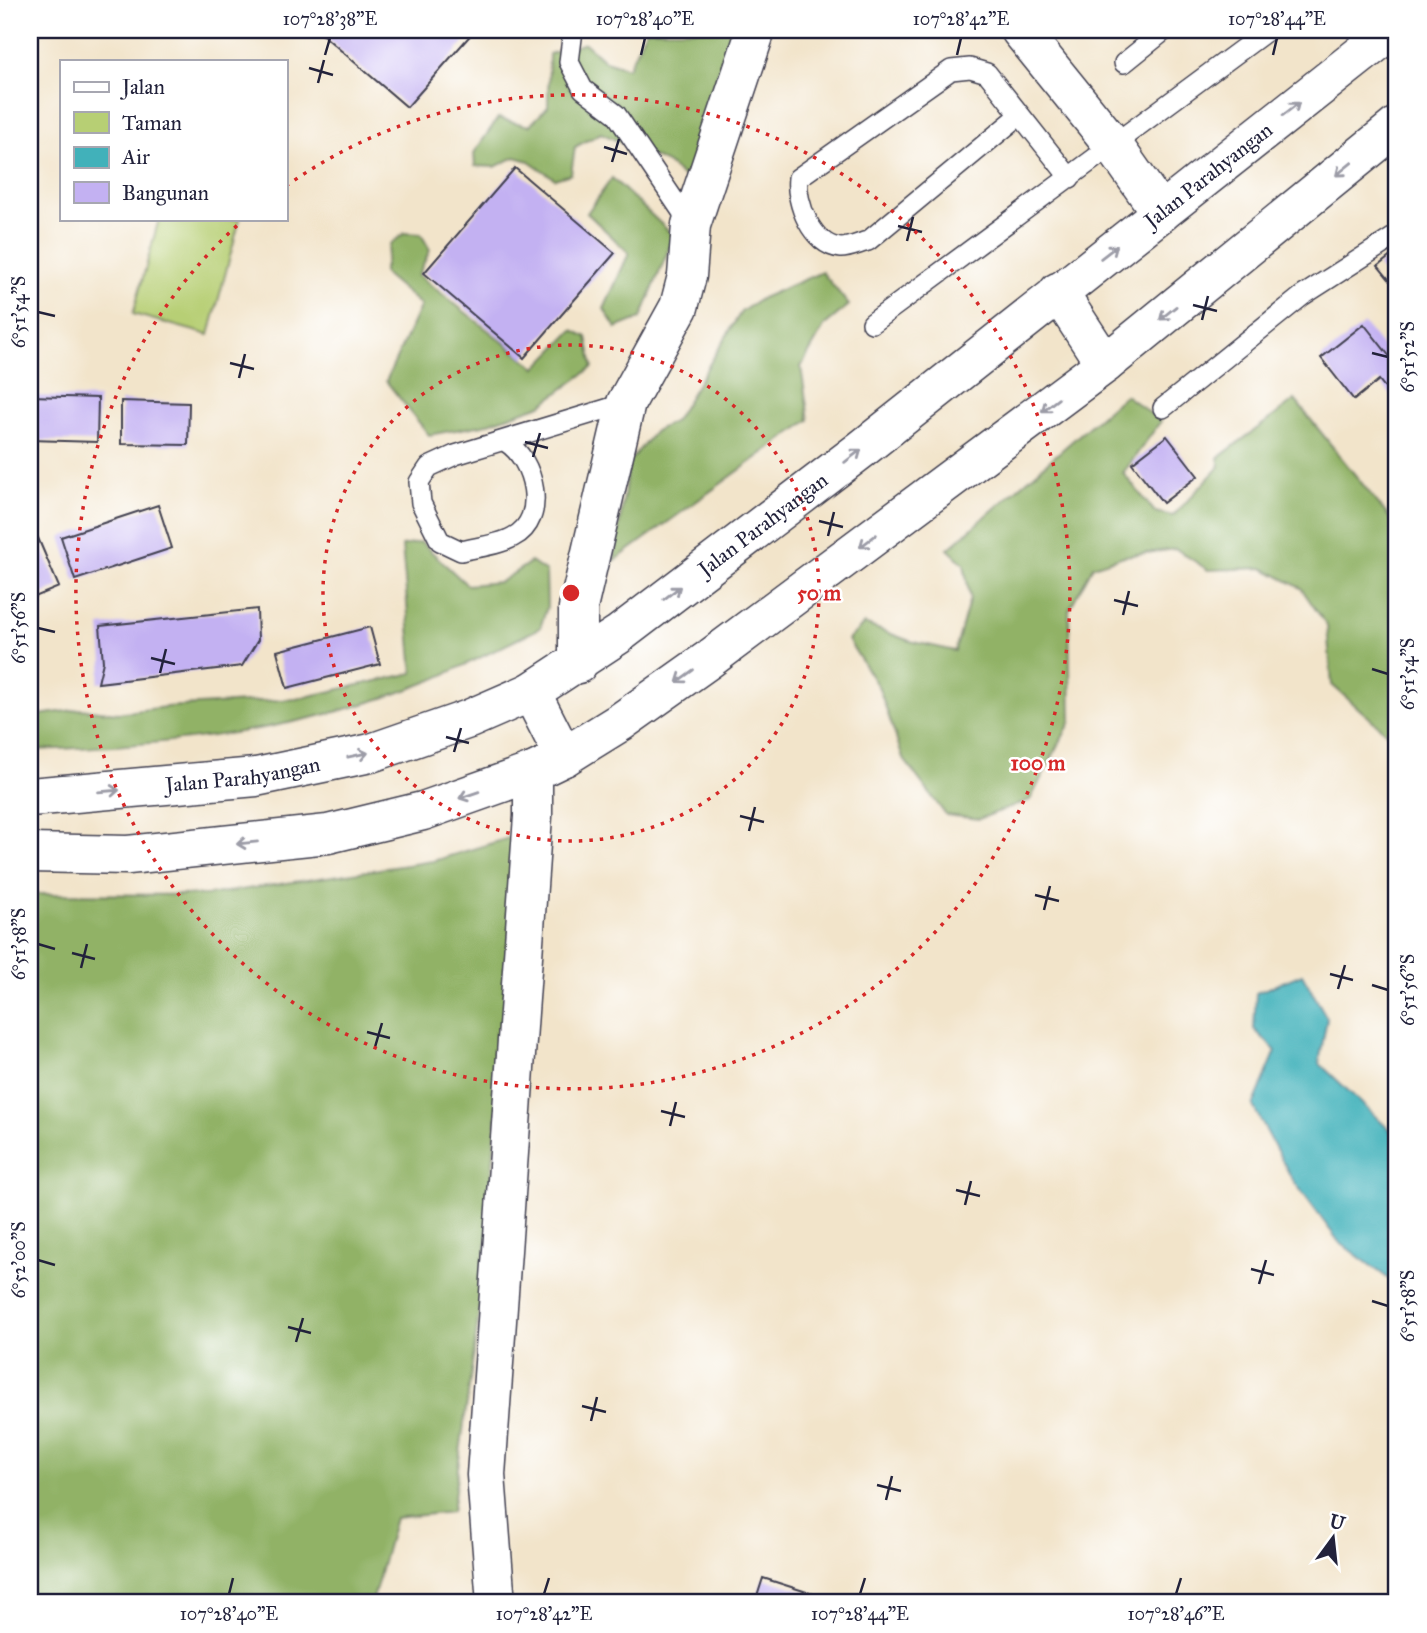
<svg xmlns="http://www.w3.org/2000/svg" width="1427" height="1633" font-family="'IM FELL Great Primer',serif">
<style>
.green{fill:#b7cf74;stroke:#6c7858;stroke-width:2}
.forest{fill:#91b266;stroke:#5a6a50;stroke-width:2}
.water{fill:#41b1ba;stroke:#326a7a;stroke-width:2}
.building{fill:#c3b1f2}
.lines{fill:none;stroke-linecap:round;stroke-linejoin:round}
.lane-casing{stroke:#413f50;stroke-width:22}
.street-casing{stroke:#413f50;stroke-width:41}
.secondary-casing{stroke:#413f50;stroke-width:41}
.lane{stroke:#fff;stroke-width:19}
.street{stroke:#fff;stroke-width:38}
.secondary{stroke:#fff;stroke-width:38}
.oneway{stroke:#9c9ca7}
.ticks{fill:none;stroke:#22223b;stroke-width:2.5}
.ring{fill:none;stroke:#d62828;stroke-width:3.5;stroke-dasharray:3.5 7}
.labels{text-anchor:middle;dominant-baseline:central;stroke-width:5;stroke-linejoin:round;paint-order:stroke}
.street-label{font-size:21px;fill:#22223b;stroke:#fff}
.centre{fill:#d62828;stroke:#fff;stroke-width:3.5}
.ring-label{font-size:21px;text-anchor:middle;font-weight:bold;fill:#d62828;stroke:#fff;stroke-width:5;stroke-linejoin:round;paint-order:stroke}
.neatline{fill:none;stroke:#22223b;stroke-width:2.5}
.ticks-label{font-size:18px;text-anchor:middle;fill:#22223b}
</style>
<rect width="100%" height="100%" fill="#fff"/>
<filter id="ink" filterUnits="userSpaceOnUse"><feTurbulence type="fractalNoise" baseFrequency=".0143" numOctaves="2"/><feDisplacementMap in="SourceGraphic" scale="14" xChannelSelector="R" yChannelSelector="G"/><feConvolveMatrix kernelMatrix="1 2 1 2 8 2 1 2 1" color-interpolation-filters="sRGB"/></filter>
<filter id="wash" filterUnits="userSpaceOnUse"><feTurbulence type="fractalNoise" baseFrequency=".00686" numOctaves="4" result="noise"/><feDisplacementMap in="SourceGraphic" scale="28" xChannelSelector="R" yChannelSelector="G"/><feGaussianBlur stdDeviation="1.57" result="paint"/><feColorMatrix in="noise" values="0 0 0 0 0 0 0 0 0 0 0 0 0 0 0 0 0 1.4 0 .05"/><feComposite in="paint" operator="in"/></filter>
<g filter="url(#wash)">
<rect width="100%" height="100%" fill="#f2e4ca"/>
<path class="green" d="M159,219H240L209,335L133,314Z"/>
<path class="forest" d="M646,30H735C709,80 709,131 689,182L667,163L601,133L575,147L571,174L555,179L529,161L515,157L495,167L475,166L474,153L498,118L529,126L548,107L549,54L585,43L605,61L628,68Z
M612,178L674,236L641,318L616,328L604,309L629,253L587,213Z
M405,233L421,234L430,250L418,275L536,368L573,330L587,337L593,367L541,405L483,425L429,435L386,381L421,305L383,273L390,244Z
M822,272L849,305L825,325L801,367L809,420L614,561L629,462L655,431L675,421L741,312L762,298Z
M1125,395L1161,421L1123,473L1155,512L1173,516L1220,466L1218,458L1295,400L1397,527V742L1332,685L1327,626L1301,588L1263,568L1208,570L1176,549L1124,556L1093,566L1069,610L1071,721L1030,800L979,819L946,815L903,758L879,688L848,640L864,624L910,641L955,651L970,598L964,564L948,549Z
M421,542L467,585L500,582L531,562L546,572L547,607L540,628C503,646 467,665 430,681C302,732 166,746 30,750V696L39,715L80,709L118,713L166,707L296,699L413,673L402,546Z
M519,835L484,1277L452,1512L395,1518L372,1603H30V894L207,895L433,861Z"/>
<path class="water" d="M1302,974L1327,1018L1319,1063L1397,1137V1285L1339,1242L1291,1177L1253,1106L1276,1051L1254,1029L1256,993Z"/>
<g id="blocks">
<path class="building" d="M317,30H475L407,107Z
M515,168L615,253L524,358L424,273Z
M1397,251V289L1378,266Z
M1364,324L1391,358L1397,353V403L1379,380L1354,400L1321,358Z
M30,396L98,398L97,442L30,440Z
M121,401L189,403L188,445L121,444Z
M1167,436L1198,476L1163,503L1132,463Z
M158,505L172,548L75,580L61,537Z
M38,538L59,587L30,599V541Z
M257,609L258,640L242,666L98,683L103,662L100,626Z
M370,627L380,664L287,688L277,651Z
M763,1578L813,1594L810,1603H755Z"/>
</g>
</g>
<g filter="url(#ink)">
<use href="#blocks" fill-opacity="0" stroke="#413f50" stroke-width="2"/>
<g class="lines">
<defs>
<path id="lane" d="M573,30L569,62L583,89L616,114L691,225
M1124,63L1165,30
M1020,115L868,241C860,243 849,248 841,248C812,246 795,202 798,178L951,70L970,68L987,73L1070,178
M872,323L1268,30
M1163,408L1302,296L1397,235
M506,442C534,459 549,519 513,537C499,545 477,547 461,551L440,541L421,503L419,482L429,467L455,455L626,403"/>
<path id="street" d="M1020,30L1114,146L1161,213
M578,664V608L626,403L679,307L687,276L691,225L756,30
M496,1603L486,1475L533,816V772"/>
<g id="secondary">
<path d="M1058,292L1105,364"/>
<path d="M531,692L564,757"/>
<path id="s1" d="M30,797L256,777L371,753L469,719L531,692L618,635L862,449L1392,30"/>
<path d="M30,853L128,855L328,834L423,811L533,772L564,757L622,721L708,660L1105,364L1397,126"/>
</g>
</defs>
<use href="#lane" class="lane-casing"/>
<use href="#street" class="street-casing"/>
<use href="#secondary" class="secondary-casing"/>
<use href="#lane" class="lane"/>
<use href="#street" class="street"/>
<use href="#secondary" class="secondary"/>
</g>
<defs><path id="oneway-shaft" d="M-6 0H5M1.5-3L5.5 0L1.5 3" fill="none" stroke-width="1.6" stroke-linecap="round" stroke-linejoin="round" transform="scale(1.75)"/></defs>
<g class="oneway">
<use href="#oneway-shaft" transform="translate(1291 109) rotate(-38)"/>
<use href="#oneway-shaft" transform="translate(1344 169) rotate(141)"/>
<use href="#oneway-shaft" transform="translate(1109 252) rotate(-38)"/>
<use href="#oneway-shaft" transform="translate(1168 313) rotate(141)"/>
<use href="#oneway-shaft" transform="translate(1050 405) rotate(143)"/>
<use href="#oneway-shaft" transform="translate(853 456) rotate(-37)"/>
<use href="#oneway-shaft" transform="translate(868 541) rotate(143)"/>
<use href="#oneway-shaft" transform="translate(672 593) rotate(-38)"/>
<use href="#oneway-shaft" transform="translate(685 676) rotate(144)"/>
<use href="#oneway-shaft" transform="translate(358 755) rotate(-12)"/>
<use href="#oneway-shaft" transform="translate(109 791) rotate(-5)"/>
<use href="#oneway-shaft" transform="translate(469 795) rotate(161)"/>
<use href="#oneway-shaft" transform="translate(247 843) rotate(174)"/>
</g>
</g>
<path class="ticks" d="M325,55L330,38M641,55L645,38M957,55L961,38M1273,55L1277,38M309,68L333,75M318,83L324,60M604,147L627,154M612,162L619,139M898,226L922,232M907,241L913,217M1193,305L1217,311M38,312L55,316M1202,320L1208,296M1372,353L1388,357M230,363L254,369M239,378L245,354M525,442L548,448M533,457L540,433M819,521L843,527M828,536L834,512M1114,600L1138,606M1123,615L1129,591M38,628L55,632M151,658L175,664M1372,669L1388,674M160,673L166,649M446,737L469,743M454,752L461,728M740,816L764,822M749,831L755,807M1035,895L1059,901M1044,910L1050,886M38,944L55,949M72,953L95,959M81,968L87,944M1330,974L1353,980M1372,985L1388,990M1338,989L1345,965M367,1032L390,1038M375,1047L382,1023M661,1111L685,1117M670,1126L676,1102M956,1190L980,1196M965,1205L971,1181M38,1260L55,1265M1251,1269L1274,1275M1259,1284L1266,1260M1372,1301L1388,1306M288,1327L311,1333M296,1342L303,1318M582,1406L606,1412M591,1421L597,1397M877,1485L901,1491M886,1500L892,1476M229,1594L233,1578M544,1594L549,1578M860,1594L865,1578M1176,1594L1181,1578"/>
<g class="ring">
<circle cx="571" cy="593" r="248"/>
<path d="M286 186A497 497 0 1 1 242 221"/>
</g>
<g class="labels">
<g class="street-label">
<text stroke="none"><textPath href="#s1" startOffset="1368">Jalan Parahyangan</textPath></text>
<text stroke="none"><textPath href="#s1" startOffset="802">Jalan Parahyangan</textPath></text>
<text stroke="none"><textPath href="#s1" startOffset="214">Jalan Parahyangan</textPath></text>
</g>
</g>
<circle cx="571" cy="593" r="10" class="centre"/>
<g class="ring-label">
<text x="819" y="600">50 m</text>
<text x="1038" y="770">100 m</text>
</g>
<rect width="1427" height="1633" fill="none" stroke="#fff" stroke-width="77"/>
<rect x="60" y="60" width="228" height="161" fill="#ffffff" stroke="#a7a7b1" stroke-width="2"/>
<rect x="74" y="82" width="35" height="10" fill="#ffffff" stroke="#a7a7b1" stroke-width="2"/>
<text x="122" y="94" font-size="21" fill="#22223b">Jalan</text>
<rect x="74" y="112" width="35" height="21" fill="#b7cf74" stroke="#a7a7b1" stroke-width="2"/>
<text x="122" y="130" font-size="21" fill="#22223b">Taman</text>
<rect x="74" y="147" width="35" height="21" fill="#41b1ba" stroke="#a7a7b1" stroke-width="2"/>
<text x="122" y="164" font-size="21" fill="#22223b">Air</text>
<rect x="74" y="182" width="35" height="21" fill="#c3b1f2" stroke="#a7a7b1" stroke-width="2"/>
<text x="122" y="200" font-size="21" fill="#22223b">Bangunan</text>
<g transform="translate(1333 1538) rotate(15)" stroke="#ffffff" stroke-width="5" paint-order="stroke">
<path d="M0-5L12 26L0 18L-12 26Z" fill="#22223b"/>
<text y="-10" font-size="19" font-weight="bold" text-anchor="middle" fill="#22223b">U</text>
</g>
<rect x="38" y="38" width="1350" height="1556" class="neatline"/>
<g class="ticks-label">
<text x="330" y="25">107°28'38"E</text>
<text x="645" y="25">107°28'40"E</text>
<text x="961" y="25">107°28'42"E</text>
<text x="1277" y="25">107°28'44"E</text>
<text transform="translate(19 312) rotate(-90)" y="6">6°51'54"S</text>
<text transform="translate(1408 357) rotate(-90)" y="6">6°51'52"S</text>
<text transform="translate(19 628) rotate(-90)" y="6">6°51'56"S</text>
<text transform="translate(1408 674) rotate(-90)" y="6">6°51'54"S</text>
<text transform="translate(19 944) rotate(-90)" y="6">6°51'58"S</text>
<text transform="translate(1408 990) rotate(-90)" y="6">6°51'56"S</text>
<text transform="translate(19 1260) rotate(-90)" y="6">6°52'00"S</text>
<text transform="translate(1408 1306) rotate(-90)" y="6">6°51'58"S</text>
<text x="229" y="1620">107°28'40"E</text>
<text x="544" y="1620">107°28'42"E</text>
<text x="860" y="1620">107°28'44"E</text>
<text x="1176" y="1620">107°28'46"E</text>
</g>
</svg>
